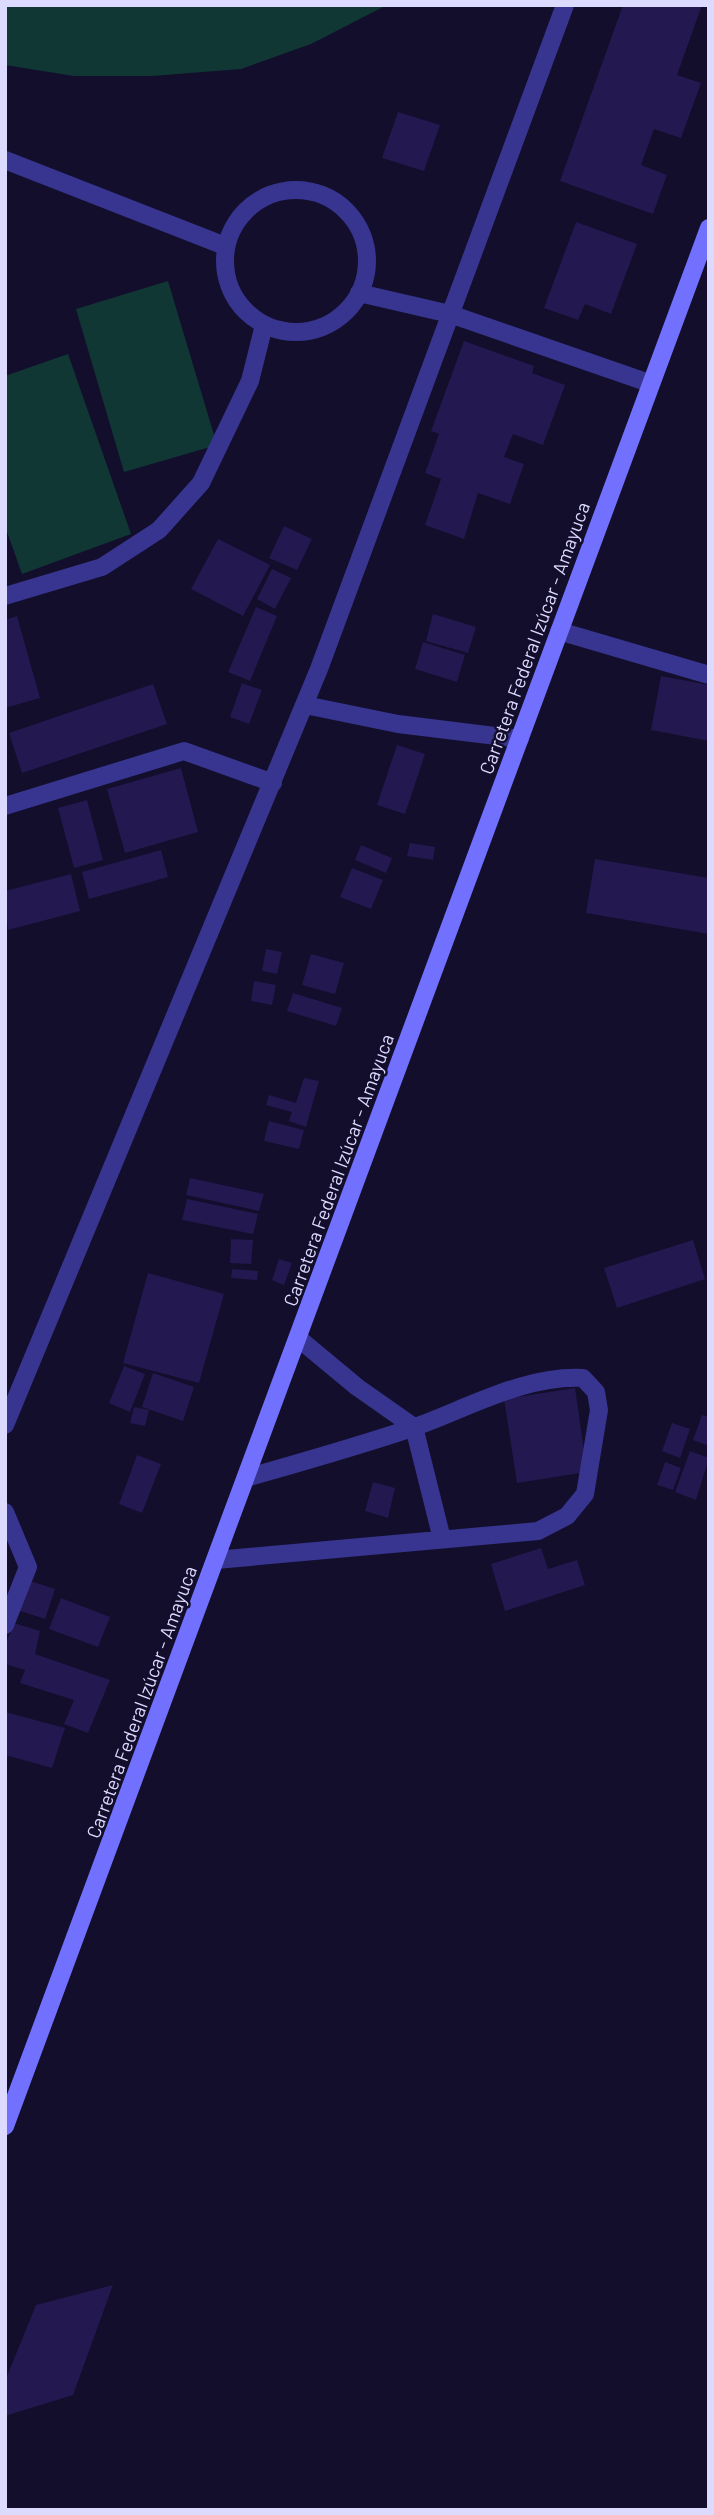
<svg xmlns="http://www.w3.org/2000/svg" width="714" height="2515" font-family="Barlow,sans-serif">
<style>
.grass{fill:#113735}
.building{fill:#23184f}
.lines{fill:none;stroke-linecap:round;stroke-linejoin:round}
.service{stroke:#373590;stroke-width:18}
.minor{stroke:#373590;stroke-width:18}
.secondary{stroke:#7271ff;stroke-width:18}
.labels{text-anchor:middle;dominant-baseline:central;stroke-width:5;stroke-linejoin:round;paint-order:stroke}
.street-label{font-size:19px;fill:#dddaff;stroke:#130e2c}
</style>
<rect width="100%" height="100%" fill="#130e2c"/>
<path class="grass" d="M5,5H387L311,44L241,69L152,76H74L5,65Z
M168,281L217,445L124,472L76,309Z
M68,354L131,534L22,574L5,526V376Z"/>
<path class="building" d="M623,5H702L677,75L701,83L681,138L654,129L641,165L667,175L653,214L560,181Z
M398,112L440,125L424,171L382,158Z
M576,222L637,244L611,314L585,304L578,320L544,308Z
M464,341L534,366L532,373L565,385L543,445L513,434L504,457L524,464L510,504L478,493L464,539L425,525L441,479L425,473L439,434L431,431Z
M284,526L312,539L297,570L269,558Z
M218,539L270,565L243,616L191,589Z
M272,569L291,578L275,609L257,599Z
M256,607L277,616L250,681L228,672Z
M433,614L476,627L468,653L426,641Z
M17,616L40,698L5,708V620Z
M423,642L465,655L457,682L415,669Z
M661,676L709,685V741L651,730Z
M242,683L262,690L249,724L230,717Z
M153,684L167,724L22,773L9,733Z
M397,745L425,754L405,814L377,805Z
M181,768L198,832L125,853L107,789Z
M87,800L103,860L74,868L58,808Z
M410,843L435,847L433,860L407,856Z
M361,845L392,858L386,873L355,860Z
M161,850L168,877L89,899L82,872Z
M595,859L709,878V934L586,913Z
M352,868L383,880L371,909L340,897Z
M71,874L80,911L8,930L5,891Z
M266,949L282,952L277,974L262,971Z
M311,954L344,963L335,994L302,985Z
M254,981L276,985L272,1005L251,1001Z
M293,993L342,1008L336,1026L287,1011Z
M304,1078L319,1081L306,1127L289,1121L292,1112L266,1105L269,1095L296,1103Z
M269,1121L304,1130L299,1149L264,1141Z
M190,1178L264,1194L259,1211L186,1195Z
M187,1199L258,1214L253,1234L182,1220Z
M231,1239L253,1240L251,1264L230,1263Z
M693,1240L705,1279L617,1308L604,1268Z
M279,1259L292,1263L284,1285L272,1280Z
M232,1269L258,1271L257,1280L231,1278Z
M148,1273L224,1294L199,1383L123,1363Z
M124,1366L145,1374L130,1412L109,1403Z
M153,1373L194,1387L183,1421L142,1407Z
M575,1388L587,1472L517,1483L504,1399Z
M134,1407L149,1410L145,1426L130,1423Z
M702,1415L709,1417V1446L693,1440Z
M672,1423L690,1429L680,1458L662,1451Z
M690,1451L709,1458L696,1500L675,1492Z
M137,1455L161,1464L142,1513L119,1504Z
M665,1462L681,1468L673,1490L657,1485Z
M373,1482L395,1488L388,1518L365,1511Z
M541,1548L548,1569L577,1560L585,1585L505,1611L491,1564Z
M24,1579L55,1589L45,1619L14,1609Z
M61,1598L110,1617L98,1647L49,1629Z
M14,1623L40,1631L35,1654L110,1680L88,1733L64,1724L74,1700L20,1683L25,1670L5,1664V1646Z
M5,1712L65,1728L52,1768L5,1755Z
M113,2285L73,2395L5,2416V2381L36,2305Z"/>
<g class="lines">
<path class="service" d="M5,160L225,246
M225 261a71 71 0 1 1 142 0a71 71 0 1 1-142 0Z
M5,596L102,567L159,530L201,483L250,381L264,325
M559,631L709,675
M298,1338L357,1387L414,1427L442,1539
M216,1560L538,1531L567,1516L585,1494L599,1410L596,1392L583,1378C525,1375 468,1408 415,1427C359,1446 302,1462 246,1478"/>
<path class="minor" d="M359,293L450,314L649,383
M305,705L398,724L520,739
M5,806L184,751L273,783
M5,1425L319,669L565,5
M5,1512L28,1567L5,1625"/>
<path class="secondary" d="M5,2126L709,228"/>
</g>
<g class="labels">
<g class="street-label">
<text transform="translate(534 638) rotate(-70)">Carretera Federal Izúcar - Amayuca</text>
<text transform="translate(338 1170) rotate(-70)">Carretera Federal Izúcar - Amayuca</text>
<text transform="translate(141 1702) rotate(-70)">Carretera Federal Izúcar - Amayuca</text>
</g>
</g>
<rect width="714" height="2515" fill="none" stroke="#dddaff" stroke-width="14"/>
</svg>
